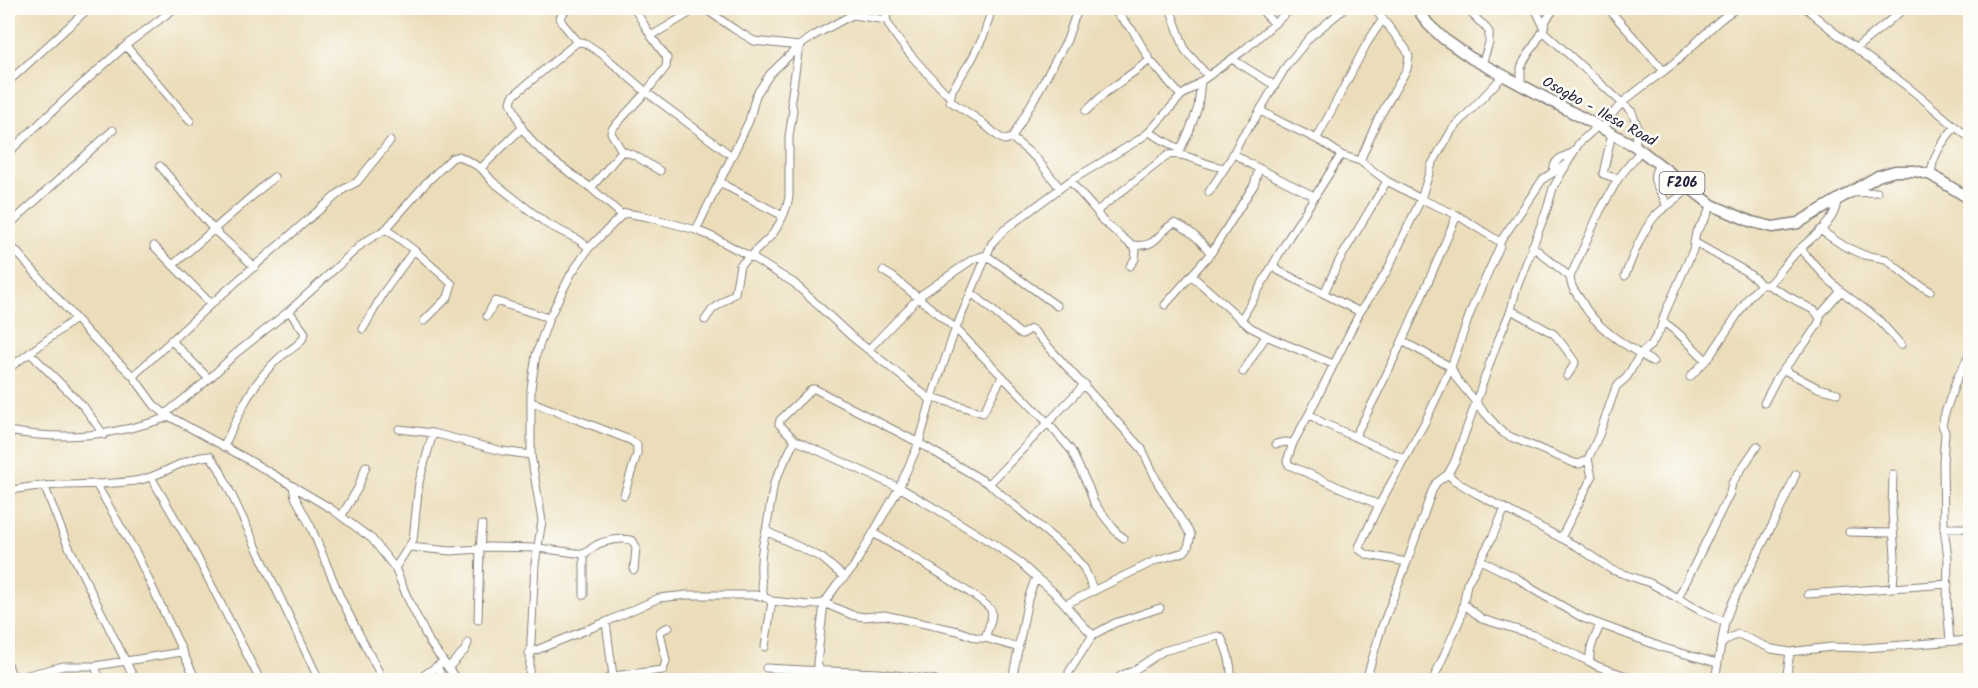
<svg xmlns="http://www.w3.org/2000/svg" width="1978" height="688" font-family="Kalam,sans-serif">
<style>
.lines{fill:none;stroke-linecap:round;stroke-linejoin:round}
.minor-casing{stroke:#86807a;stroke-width:9}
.primary-casing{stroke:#86807a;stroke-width:13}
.minor{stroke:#fff;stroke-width:7}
.primary{stroke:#fff;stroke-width:10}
.labels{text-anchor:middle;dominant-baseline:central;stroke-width:5;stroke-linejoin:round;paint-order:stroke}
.shield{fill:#fdfcf7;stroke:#646373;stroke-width:1.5}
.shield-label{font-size:14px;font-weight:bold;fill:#22223b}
.street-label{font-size:15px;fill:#22223b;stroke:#fdfcf7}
</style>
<rect width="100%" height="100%" fill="#fdfcf7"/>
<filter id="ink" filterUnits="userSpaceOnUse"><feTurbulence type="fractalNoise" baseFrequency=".0167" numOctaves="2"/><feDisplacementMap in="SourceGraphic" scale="12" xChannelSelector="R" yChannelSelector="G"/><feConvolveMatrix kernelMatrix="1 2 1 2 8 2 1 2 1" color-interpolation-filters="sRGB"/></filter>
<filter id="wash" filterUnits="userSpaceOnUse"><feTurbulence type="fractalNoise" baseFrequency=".008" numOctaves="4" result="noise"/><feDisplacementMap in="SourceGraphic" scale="24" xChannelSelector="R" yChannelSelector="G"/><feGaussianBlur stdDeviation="1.35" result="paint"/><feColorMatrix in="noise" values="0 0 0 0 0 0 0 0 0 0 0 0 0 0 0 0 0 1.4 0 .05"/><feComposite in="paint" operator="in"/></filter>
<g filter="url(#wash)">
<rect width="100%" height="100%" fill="#ebddb9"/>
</g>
<g filter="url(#ink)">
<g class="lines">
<defs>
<path id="minor" d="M567,8L560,18L563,24L578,42
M634,8L651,36L667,58L666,67L646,92L612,129L611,133L622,151L634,155L660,171
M704,8L734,29L754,41L799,46L791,100L793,110L789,137V197C787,209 781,222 774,232C767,242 757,247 751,257
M891,8L886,16C886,32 937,84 950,97
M992,8L984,35L972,59L952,90L950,101L979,120L999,137L1005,140L1012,138L1036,158L1060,188
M1112,8L1133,31L1150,60L1181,96
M1170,8L1185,50L1208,76
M1260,8L1274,24
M1466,8L1480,22L1484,25L1489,32V43L1482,64
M1535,8L1544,27
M1806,8C1837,37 1875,62 1909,88C1930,104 1949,123 1970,138
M1612,13L1664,71
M1543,31L1632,112L1638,128L1635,146
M651,36L698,8
M126,46L190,121
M1856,48L1905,8
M1232,59L1274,85
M8,82L89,8
M1521,86V68L1524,61L1543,31L1546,20L1555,8
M1260,110C1286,128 1317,135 1341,155
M1086,111L1105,93L1150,60
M1604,129C1614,101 1652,82 1674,63C1696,45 1713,22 1737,8
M1149,132L1179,149
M1612,133L1603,174L1618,179
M1012,138L1067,40L1074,19L1080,8
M1317,138L1367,43L1383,19
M1641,150L1618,179L1600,211L1570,277C1571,289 1576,292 1582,302C1596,329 1627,346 1653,362
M8,153L73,92L130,42L175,8
M1233,153L1250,164L1314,196
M1178,154L1189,132L1198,107L1201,81
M1360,161L1377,121L1407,69L1409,57L1406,49L1374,8
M1659,165C1647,183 1662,187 1666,205
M160,166L214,230L255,267
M481,168L522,128
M1553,173C1553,160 1561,157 1572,153
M1931,175C1932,156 1943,141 1955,127
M1070,181L1098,213
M591,188L622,151
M1209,192L1230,160L1242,136L1253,122L1287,65L1310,37L1345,8
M1853,193L1877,192
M622,215L591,188L551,159L534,144L522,128L511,102L513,96L576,43L581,42L585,43L602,54L646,92L732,156
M783,216L726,186L720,181L749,121L756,95L770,74L799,46L815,35L848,17L854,15L886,20
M8,226L113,130
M386,229L414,250L452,284L448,297L424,321
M696,230L720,181
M1820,230L1844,246L1864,255L1886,259L1913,281L1930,291
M8,242L89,334L133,376L154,405L165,414L247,459L330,508L372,539L395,568L408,599L430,643L457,680
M1694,242L1745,271L1756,279L1761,285
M1133,245C1158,248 1157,233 1174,223C1189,228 1200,241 1211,253
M154,246L211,304
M1532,246L1570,277
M1802,248L1804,253L1824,275L1841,291L1878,319L1901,345
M173,265L274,177
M1130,266L1135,259L1136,249L1102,220L1098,215V210L1168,155C1187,152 1205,166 1225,168
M1273,266L1279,271L1360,312
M883,271L893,277L956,329L1047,422L1071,450L1089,488L1094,503L1117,533L1124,538
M1192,276L1250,327L1271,338L1333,364
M1625,276C1632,258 1643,229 1656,215C1666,205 1682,198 1688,187
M1768,285C1777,276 1784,265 1793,256C1807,239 1835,226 1837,201
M972,293L1019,333L1022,334L1031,329L1034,331L1142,449L1159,485L1191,535L1188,547L1184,552L1157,560L1066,604
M1324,293L1339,261L1387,181
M1165,305L1211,253L1254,185L1259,168
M1511,310L1554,334L1563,345L1575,362L1574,365L1567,376
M1820,315L1841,291
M487,316L495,301L549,318
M705,320L712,310L735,293L740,265L749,257
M1241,320L1289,237L1341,155L1360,161L1387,181L1421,199L1457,215L1500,242
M1663,322C1680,332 1692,347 1706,360
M363,329L384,292L414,250
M171,340L209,379
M1402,341L1451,367L1456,378L1483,411L1503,433L1511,437L1574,463L1580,464L1588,459
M869,349L921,295L973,259L986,255L1057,306
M30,353L84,407L104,435
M8,369L75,319
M1784,370L1818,388L1837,393
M1243,372L1266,336
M133,376L211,304L311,217L344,189L357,182L390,141
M1690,377L1710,356L1749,297L1761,285H1768L1815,311L1820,318L1818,324L1806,342L1778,376L1764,403
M932,397L983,413L1002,377
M532,402L630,440L637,445V454L624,495
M165,414L209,379L235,354L289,311L363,243L386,229L427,182L452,158L459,156L481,168L492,181L547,224L579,240L589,248
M1309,414L1321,422L1405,459
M399,429L433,433L502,451L531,455
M8,431C65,441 113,436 169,417
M1355,436C1394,365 1425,289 1457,215
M795,440L774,483L766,531L822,558L844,577
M1293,443L1287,461L1289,465L1379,505L1359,547L1360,550L1368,555L1407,562
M1276,444L1285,442L1293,443L1309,414L1360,312L1387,271L1421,199L1432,164L1452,130L1503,76
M224,447C238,415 252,382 279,358C287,351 302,345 305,333L289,311
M210,456L219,468L319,680
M1448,474L1454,480L1477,494L1578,547L1612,570L1650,583L1703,612L1725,622
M151,477L194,551L260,680
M96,484L136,553L196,680
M989,484L1085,384
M44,485L66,541L135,680
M293,486L295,497L311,527L341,599L383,680
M8,491C51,481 96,488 140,480C164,475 185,457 210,456
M1379,505L1425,422L1451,367L1472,308L1500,246V242L1543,179L1565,165
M342,515L358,488L366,466
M1944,528H1970
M1849,532L1893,533
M873,533C888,542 988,601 991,610C994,617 987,631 985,638L1019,648
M1561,538L1592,477L1588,459L1599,435L1616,387L1627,377L1640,354L1651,345L1660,330L1665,313L1693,250L1696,232L1705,219L1712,205
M409,547L451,551L480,549L482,525
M584,554V595
M1480,560L1517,578L1534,590L1583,618L1664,648L1717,663
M395,568L413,540L419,482L433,433
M1039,580L1018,561L992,543L943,513L904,490L795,440L779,424L780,420L812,389H815L919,443L989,484L1070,552L1084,568L1094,591
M1893,588L1895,556L1892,512L1893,474
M1808,594L1948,584
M764,597C759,577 760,551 766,531
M1678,598L1730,493L1732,483L1757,446
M1464,604L1482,619L1534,635L1590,662
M478,620L480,549L487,547L538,548L584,554C588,552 591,548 595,546C604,540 625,537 633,541L636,547L634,570
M1600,625C1596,636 1588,649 1590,662L1597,666L1638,680
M1950,641L1947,604L1948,558L1944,528L1943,463L1945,432L1942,425L1945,413L1957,378L1970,354
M1721,645L1726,640L1738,634L1772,649L1790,652L1831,647L1864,648L1970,640
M765,647L772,601L808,605L824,603L837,585L853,568L899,488L919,443L931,400L954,333L992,243L1004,230L1070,181L1137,141L1149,132L1181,96L1244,50L1292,8
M529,653L606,622L659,598L687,595H755L764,597L772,601
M8,665L14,680
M95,666L100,680
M437,666L443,680
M448,668L465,650L468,643
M766,668L804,670
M820,670L817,663L824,603L852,615L864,617L884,615L958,631L977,638H985
M613,676L663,670L666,661L660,632L662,630L669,627
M8,680L63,666H95L182,652
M417,680L443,662
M529,680L535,564L542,521L531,455V388L536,355L549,318L571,274L589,248L622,215L626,213L648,217L696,230L715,238L751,257L794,283L851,336L931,400
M604,680L613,676L606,622
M800,680L804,670L879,673L936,680
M1012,680L1028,599L1034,582L1039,580C1061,595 1074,618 1093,635L1115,623L1160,608
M1069,680V672L1093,635
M1116,680L1122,675L1133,671L1163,651L1218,636L1221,637C1228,651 1232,665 1231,680
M1366,680L1381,629L1407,562L1432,491L1436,483L1448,474L1455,461L1497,343L1511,310L1516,290L1547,209L1553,188L1579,143L1598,126
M1433,680L1461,617L1467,584L1492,538L1505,508
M1715,680L1725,622L1732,603L1778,514L1796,474
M1784,680L1787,674L1790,652"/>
<path id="primary" d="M1417,8L1428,24L1444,39L1471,58L1635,146L1712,205L1752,222L1773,227L1798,223L1878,176L1895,171H1915L1931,175L1970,199"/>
</defs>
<use href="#minor" class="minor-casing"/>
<use href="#primary" class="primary-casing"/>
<use href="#minor" class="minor"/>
<use href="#primary" class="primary"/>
</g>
</g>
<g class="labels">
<rect class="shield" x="1659.5" y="172" width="45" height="22" rx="4.5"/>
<g class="shield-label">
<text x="1682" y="183">F206</text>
</g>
<g class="street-label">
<text transform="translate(1599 112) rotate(29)">Osogbo - Ilesa Road</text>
</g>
</g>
<rect width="1978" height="688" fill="none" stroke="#fdfcf7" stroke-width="30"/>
</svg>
